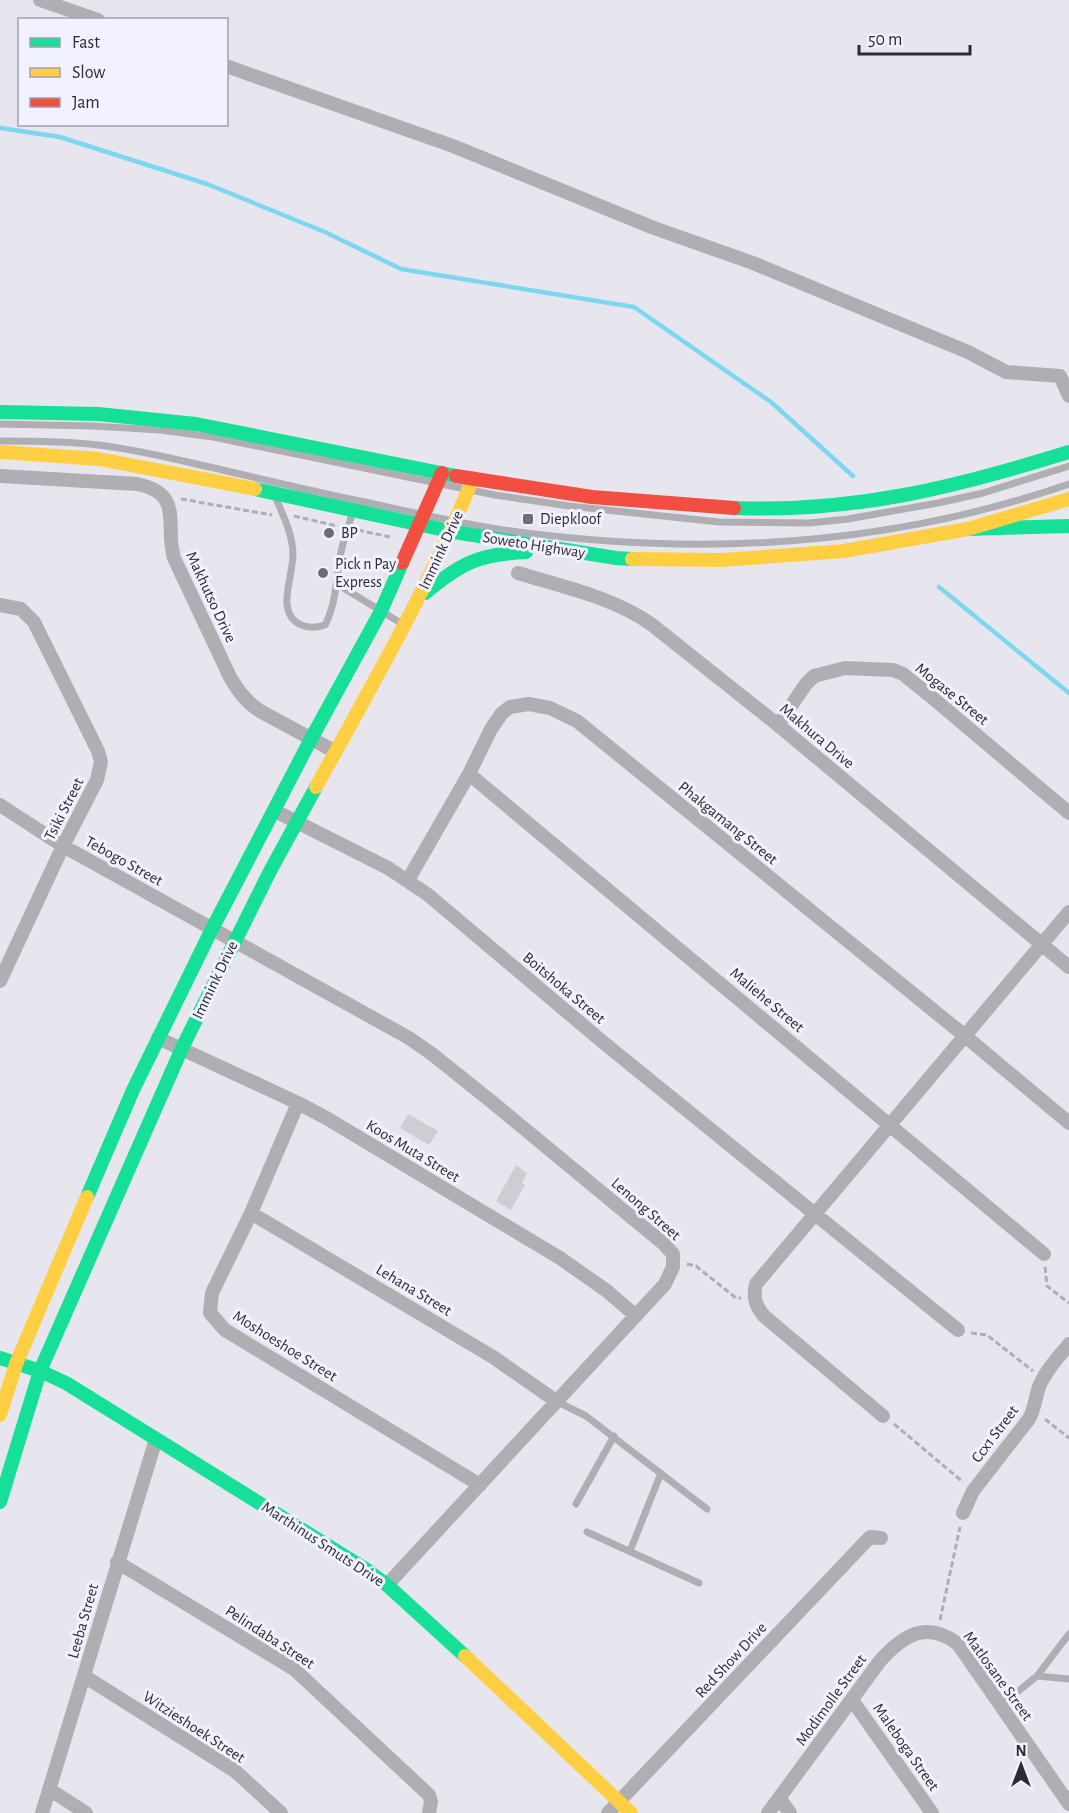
<svg xmlns="http://www.w3.org/2000/svg" width="1069" height="1813" font-family="'Alegreya Sans',sans-serif">
<style>
.lines{fill:none;stroke-linecap:round;stroke-linejoin:round}
.stream{stroke:#7dd7f0;stroke-width:4.5}
.building{fill:#ccced3}
.path{stroke:#afaeb2;stroke-width:3;stroke-dasharray:6 3;stroke-linecap:butt}
.lane{stroke:#afaeb2;stroke-width:7}
.street{stroke:#afaeb2;stroke-width:14}
.fast{stroke:#16e098;stroke-width:14}
.slow{stroke:#ffcf43;stroke-width:14}
.jam{stroke:#f24e42;stroke-width:14}
.poi-dot{fill:#6d6d73;stroke:#f1f1ff;stroke-width:2}
.labels{text-anchor:middle;dominant-baseline:central;stroke-width:6;stroke-linejoin:round;paint-order:stroke}
.poi-label{font-size:16px;fill:#2c2c31;stroke:#f1f1ff;text-anchor:start}
.street-label{font-size:16px;fill:#2c2c31;stroke:#f1f1ff}
</style>
<rect width="100%" height="100%" fill="#e7e6ee"/>
<g class="lines">
<path class="stream" d="M0,128L60,137L207,184L325,232L401,269L634,307L771,402L853,476
M939,587L1069,693"/>
</g>
<path class="building" d="M408,1114L438,1131L429,1145L400,1128Z
M516,1165L527,1173L522,1183L525,1185L511,1210L496,1201Z"/>
<g class="lines">
<path class="path" d="M181,499L272,515
M294,516L337,526
M358,530L390,537
M687,1264L696,1266L736,1298H741
M1045,1267L1047,1286L1069,1303
M971,1333L987,1335L1033,1371
M1045,1419L1069,1438
M894,1424L963,1482
M940,1620L960,1527"/>
<path class="lane" d="M0,424L93,426L160,430L213,437L495,495L569,506L719,522L809,523L848,519L938,503L983,493L1069,466
M0,441C33,441 65,441 98,445C134,449 170,458 205,466C258,478 311,491 365,502C411,512 457,523 504,530C694,557 887,547 1069,484
M274,494C282,513 292,532 293,553C293,570 286,587 287,604C289,625 308,631 325,625C337,602 336,576 341,552C344,538 349,525 353,511
M337,584L404,625
M556,1401L586,1416L707,1509
M576,1504L614,1436
M587,1532L699,1583
M630,1551L661,1473
M1037,1676L1069,1679
M1001,1705L1037,1676L1069,1634"/>
<path class="street" d="M40,0L98,20
M226,66L453,146L654,228L753,263L968,352L1006,372L1060,376L1069,396
M0,476L137,484C185,494 164,524 174,558L230,677C238,691 246,702 260,711L334,751
M518,573C563,587 612,597 651,624L778,725L1069,967
M0,605L21,609L34,622L98,751L101,762L97,780L63,846L0,981
M778,725L806,684L814,676L845,668L893,670L903,674L928,694L1069,813
M469,774L1044,1254
M0,805L63,846L409,1038L432,1054L492,1102L664,1244L673,1254V1267L665,1284L387,1585
M275,811L388,868L427,894L604,1043L958,1330
M408,880L469,774L491,729L502,713L510,707L529,704L550,708L577,721L965,1036L1069,1123
M158,1038L298,1103L328,1119L560,1258L607,1291L636,1316
M298,1103L251,1213L212,1293L210,1313L225,1330L480,1485
M251,1213L493,1357L556,1401
M883,1416L764,1316C755,1305 753,1297 756,1284L1069,912
M963,1513L973,1491L1029,1419C1035,1409 1035,1398 1039,1387C1045,1371 1058,1358 1069,1344
M117,1562L294,1669L429,1795L431,1802L429,1813
M84,1676L235,1771L281,1813
M852,1700L932,1813
M49,1789L86,1813
M779,1798L790,1813
M42,1813L156,1439
M608,1813L870,1537L881,1538
M768,1813L880,1661C903,1635 927,1620 958,1644L1069,1804"/>
<path class="fast" d="M0,412L98,414L196,424L456,476
M255,489L454,532L616,558L632,559
M734,508C854,513 956,487 1069,452
M968,529L1069,526
M425,593C461,563 479,554 526,552
M87,1197L133,1090L212,929L311,739L381,611L402,563
M0,1358L40,1371L66,1383L367,1570L387,1585L465,1656
M0,1502L40,1371L182,1048L269,873L316,787"/>
<path class="slow" d="M0,452L99,459L255,489
M632,559L722,560L844,551L968,529L1069,499
M316,787C372,685 430,586 473,478
M0,1415L16,1364L87,1197
M465,1656L631,1813"/>
<path class="jam" d="M456,476L592,497L734,508
M402,563L442,473"/>
</g>
<g class="poi-dot">
<rect x="522" y="513" width="12" height="12" rx="3"/>
<circle cx="329" cy="533" r="6"/>
<circle cx="323" cy="573" r="6"/>
</g>
<g class="labels">
<g class="poi-label">
<text x="540" y="519">Diepkloof</text>
<text x="341" y="533">BP</text>
<text x="335" y="564">Pick n Pay<tspan x="335" dy="18">Express</tspan></text>
</g>
<g class="street-label">
<text transform="translate(534 545) rotate(9)">Soweto Highway</text>
<text transform="translate(441 550) rotate(-65)">Immink Drive</text>
<text transform="translate(211 597) rotate(65)">Makhutso Drive</text>
<text transform="translate(952 694) rotate(39)">Mogase Street</text>
<text transform="translate(817 736) rotate(40)">Makhura Drive</text>
<text transform="translate(64 809) rotate(-63)">Tsiki Street</text>
<text transform="translate(728 823) rotate(39)">Phakgamang Street</text>
<text transform="translate(124 861) rotate(29)">Tebogo Street</text>
<text transform="translate(215 980) rotate(-64)">Immink Drive</text>
<text transform="translate(564 988) rotate(40)">Boitshoka Street</text>
<text transform="translate(767 1000) rotate(40)">Maliehe Street</text>
<text transform="translate(413 1151) rotate(31)">Koos Muta Street</text>
<text transform="translate(646 1209) rotate(41)">Lenong Street</text>
<text transform="translate(414 1290) rotate(31)">Lehana Street</text>
<text transform="translate(285 1346) rotate(32)">Moshoeshoe Street</text>
<text transform="translate(995 1434) rotate(-53)">Ccx1 Street</text>
<text transform="translate(323 1544) rotate(33)">Marthinus Smuts Drive</text>
<text transform="translate(83 1621) rotate(-74)">Leeba Street</text>
<text transform="translate(270 1637) rotate(33)">Pelindaba Street</text>
<text transform="translate(731 1660) rotate(-47)">Red Show Drive</text>
<text transform="translate(998 1676) rotate(54)">Matlosane Street</text>
<text transform="translate(831 1700) rotate(-54)">Modimolle Street</text>
<text transform="translate(194 1727) rotate(33)">Witzieshoek Street</text>
<text transform="translate(906 1747) rotate(55)">Maleboga Street</text>
</g>
</g>
<rect x="18" y="18" width="210" height="108" fill="#f1f1ff" stroke="#a2a2ad" stroke-width="1.5"/>
<rect x="30" y="38" width="30" height="9" fill="#16e098" stroke="#a2a2ad" stroke-width="1.5"/>
<text x="72" y="48" font-size="18" fill="#2c2c31">Fast</text>
<rect x="30" y="68" width="30" height="9" fill="#ffcf43" stroke="#a2a2ad" stroke-width="1.5"/>
<text x="72" y="78" font-size="18" fill="#2c2c31">Slow</text>
<rect x="30" y="98" width="30" height="9" fill="#f24e42" stroke="#a2a2ad" stroke-width="1.5"/>
<text x="72" y="108" font-size="18" fill="#2c2c31">Jam</text>
<g transform="translate(1021 1765)" stroke="#f1f1ff" stroke-width="4.5" paint-order="stroke">
<path d="M0-4.5L10 22L0 15L-10 22Z" fill="#2c2c31"/>
<text y="-9" font-size="16" font-weight="bold" text-anchor="middle" fill="#2c2c31">N</text>
</g>
<path d="M859 45v9h111v-9" fill="none" stroke="#2c2c31" stroke-width="3"/>
<text x="868" y="45" font-size="18" fill="#2c2c31" stroke="#f1f1ff" stroke-width="4.5" paint-order="stroke">50 m</text>
</svg>
